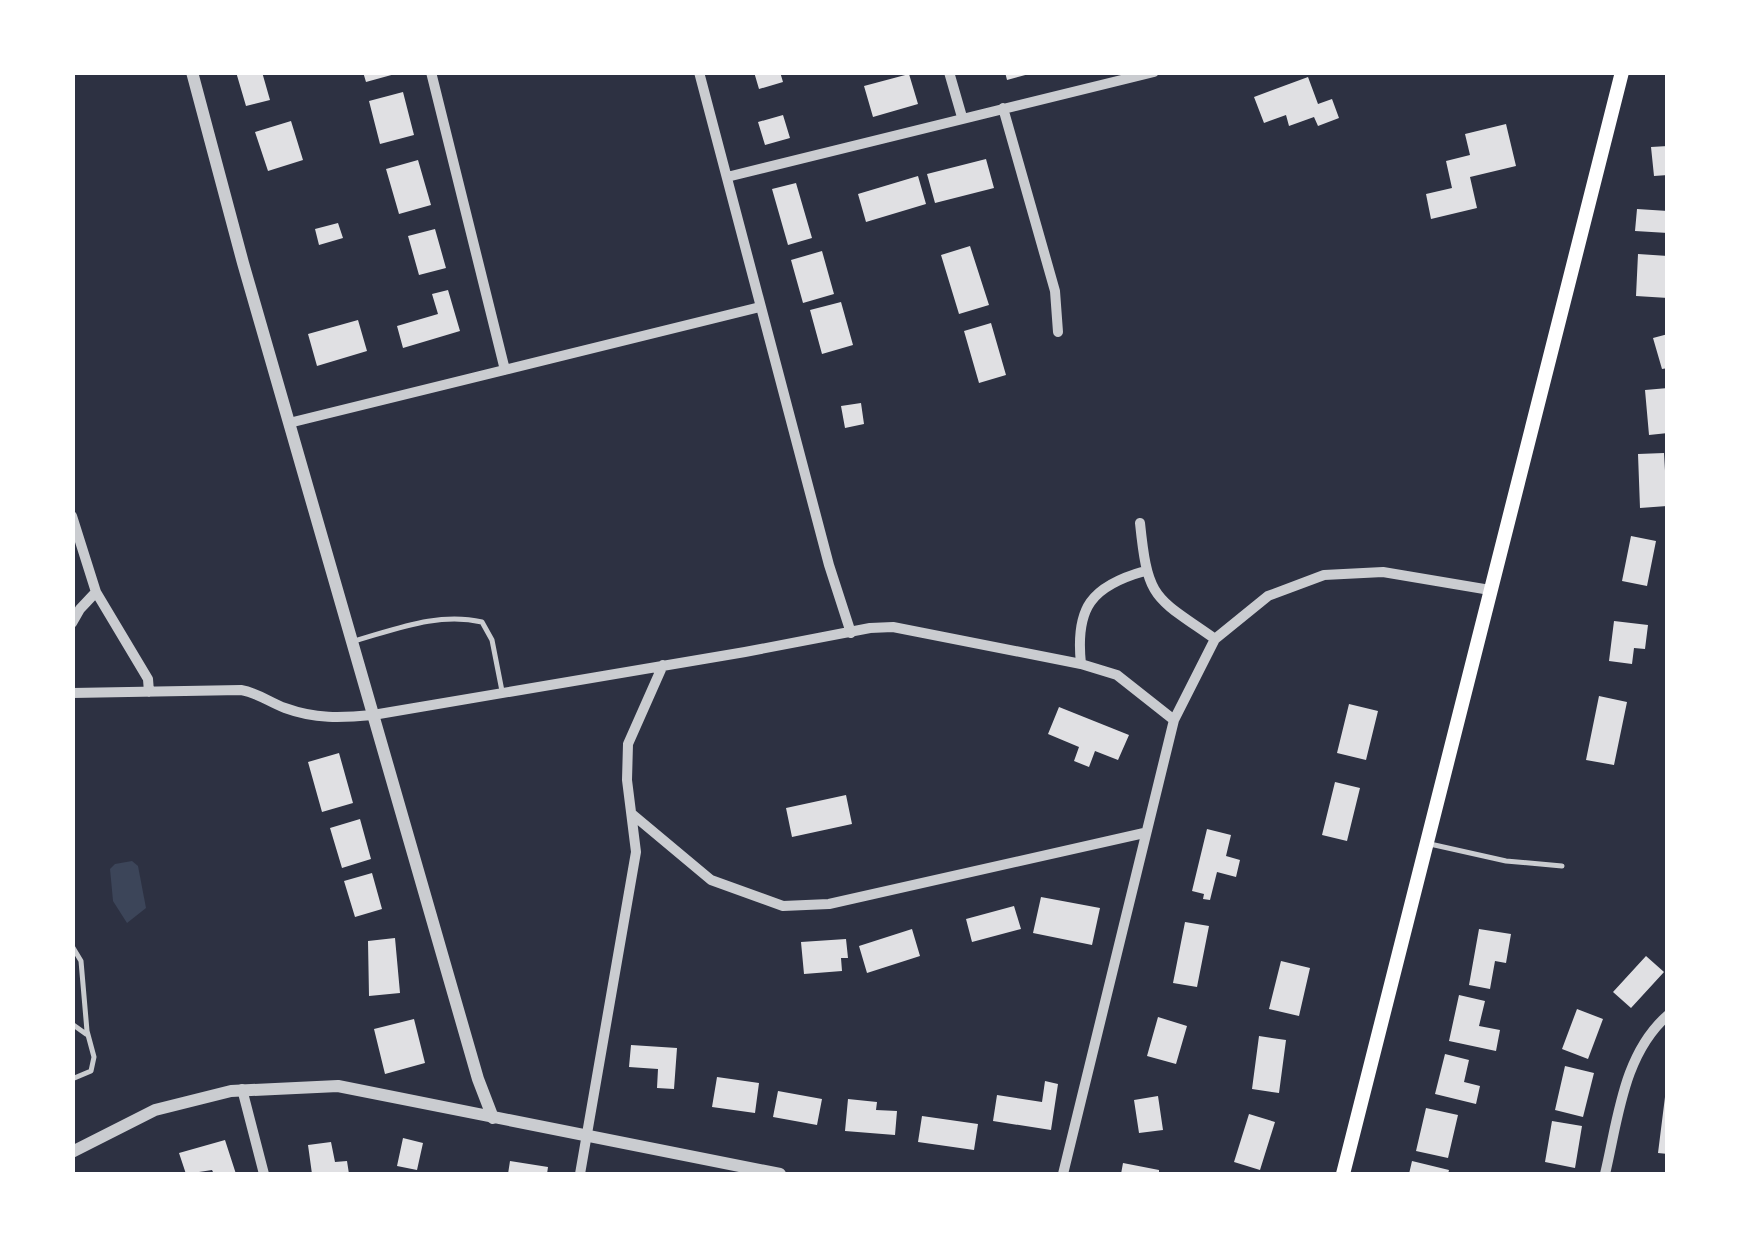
<svg xmlns="http://www.w3.org/2000/svg" width="1740" height="1247" font-family="'Exo 2',sans-serif">
<style>
.green{fill:#3c4559}
.building{fill:#e0e0e3}
.lines{fill:none;stroke-linecap:round;stroke-linejoin:round}
.service{stroke:#caccd0;stroke-width:5}
.minor{stroke:#caccd0;stroke-width:10}
.tertiary{stroke:#caccd0;stroke-width:12}
.secondary{stroke:#fff;stroke-width:14}
</style>
<rect width="100%" height="100%" fill="#2d3142"/>
<path class="green" d="M132,861L138,866L146,908L127,923L113,901L110,869L115,864Z"/>
<path class="building" d="M236,72H262L270,100L246,106Z
M363,72H395V74L366,82Z
M754,72H780L783,82L759,89Z
M1005,72H1029V74L1007,80Z
M909,74L918,104L873,117L864,86Z
M1308,77L1318,104L1332,99L1339,118L1318,126L1314,117L1289,126L1286,115L1264,123L1254,97Z
M403,92L414,135L380,144L369,101Z
M783,115L790,138L765,145L758,122Z
M291,121L303,160L268,171L255,132Z
M1506,124L1516,166L1470,177L1477,208L1431,219L1426,194L1452,188L1446,161L1470,155L1465,134Z
M1668,146V175L1654,176L1651,147Z
M986,159L994,188L935,203L927,174Z
M418,160L431,205L399,214L386,169Z
M918,176L926,204L866,222L858,194Z
M796,183L812,238L788,245L772,189Z
M1637,209L1668,211V233L1635,231Z
M338,223L343,238L319,245L315,229Z
M435,229L446,268L419,275L408,236Z
M970,246L989,305L959,314L941,255Z
M822,251L834,294L803,303L791,260Z
M1638,254L1668,256V298L1636,296Z
M448,290L460,331L403,348L397,326L438,314L432,294Z
M841,302L853,345L822,354L810,310Z
M358,320L367,351L317,366L308,334Z
M991,323L1006,375L979,383L964,331Z
M1668,334V368L1662,369L1653,338Z
M1668,388V433L1649,435L1645,390Z
M861,403L864,424L845,428L841,406Z
M1664,453L1667,506L1640,508L1638,454Z
M1631,536L1656,541L1647,586L1622,581Z
M1614,621L1648,625L1645,649L1634,648L1632,664L1609,661Z
M1599,696L1627,702L1614,765L1586,760Z
M1349,704L1378,711L1366,760L1337,753Z
M1059,707L1129,735L1118,760L1095,751L1089,767L1074,761L1079,747L1048,734Z
M339,753L353,803L322,812L308,762Z
M1335,782L1360,788L1347,841L1322,835Z
M846,795L852,824L792,837L786,808Z
M360,819L371,859L342,868L330,828Z
M1207,829L1231,835L1226,856L1240,860L1236,877L1217,872L1210,900L1203,899L1204,894L1192,891Z
M372,873L382,909L355,917L344,881Z
M1041,897L1100,908L1092,945L1033,933Z
M1014,906L1021,929L972,942L966,919Z
M1185,922L1209,926L1197,987L1173,983Z
M912,929L920,956L867,973L859,946Z
M1479,929L1511,934L1506,963L1495,961L1490,989L1469,985Z
M395,938L400,993L369,996L368,941Z
M846,939L848,958H841L842,971L804,974L801,942Z
M1646,956L1664,972L1631,1008L1613,992Z
M1281,961L1310,968L1299,1016L1269,1009Z
M1459,995L1485,1001L1479,1026L1500,1030L1496,1051L1449,1041Z
M1577,1009L1603,1019L1588,1059L1562,1049Z
M1158,1017L1187,1026L1176,1064L1147,1056Z
M414,1019L425,1063L385,1074L374,1029Z
M1259,1036L1286,1040L1279,1093L1252,1089Z
M631,1045L677,1048L674,1089L657,1088L658,1069L629,1067Z
M1445,1054L1469,1060L1464,1082L1480,1086L1476,1104L1435,1094Z
M1565,1066L1594,1073L1583,1117L1555,1110Z
M717,1077L759,1083L755,1113L712,1107Z
M1045,1081L1058,1084L1051,1130L993,1121L997,1095L1042,1102Z
M778,1091L822,1099L817,1125L773,1117Z
M1158,1096L1163,1130L1139,1133L1134,1100Z
M1665,1097H1668V1154L1658,1153Z
M848,1099L877,1102L876,1110L897,1111L895,1135L845,1131Z
M1426,1108L1458,1115L1448,1158L1416,1151Z
M1249,1114L1275,1122L1260,1170L1234,1162Z
M922,1116L978,1124L974,1150L918,1142Z
M1552,1121L1582,1126L1575,1168L1545,1162Z
M403,1138L423,1143L417,1170L397,1166Z
M225,1140L236,1174H214L212,1170L186,1174L179,1153Z
M331,1142L335,1162L347,1161L349,1174H312L308,1145Z
M510,1161L548,1167L547,1174H508Z
M1412,1161L1449,1170L1448,1174H1409Z
M1123,1163L1159,1170V1174H1121Z"/>
<g class="lines">
<path class="service" d="M354,641C397,629 438,612 482,622L492,640L502,691
M1430,844L1506,861L1562,866
M72,946L81,961L87,1031L94,1057L91,1071L72,1079
M72,1024L86,1034"/>
<path class="minor" d="M431,72L505,370
M699,72L829,565L851,633
M949,72L962,117
M1003,108L1055,291L1058,332
M727,177L1154,72
M289,423L760,307
M72,516L96,592L148,679L149,692
M1140,523C1148,601 1154,596 1215,639
M72,623L80,609L96,592
M1081,664C1075,608 1091,586 1145,571
M72,693L241,690C258,693 269,702 285,708C315,719 341,718 373,715L745,652L870,628L893,627L1081,664L1117,675L1174,720
M632,814L711,880L783,906L829,904L1144,833
M242,1089L264,1174
M580,1174L636,852L627,780L628,744L663,665
M1063,1174L1174,720L1215,639L1268,596L1324,575L1383,572L1490,590
M1605,1174C1618,1120 1623,1054 1668,1015"/>
<path class="tertiary" d="M192,72L243,263L478,1079L493,1118
M72,1152L155,1110L231,1091L338,1086L780,1174"/>
<path class="secondary" d="M1343,1174L1622,72"/>
</g>
<rect width="1740" height="1247" fill="none" stroke="#ffffff" stroke-width="150"/>
</svg>
